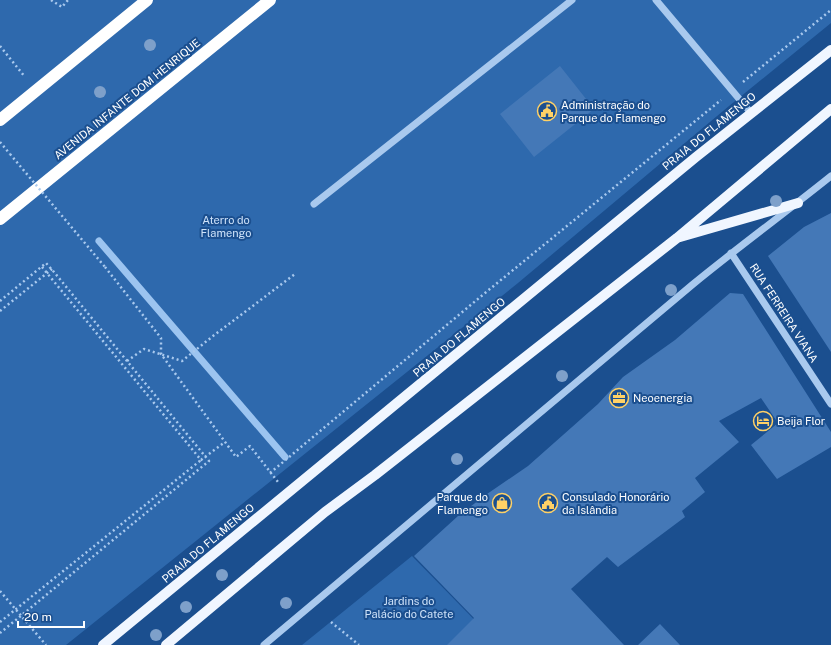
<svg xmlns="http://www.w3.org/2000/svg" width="831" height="645" font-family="'Public Sans',sans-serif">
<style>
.green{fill:#2e69ad}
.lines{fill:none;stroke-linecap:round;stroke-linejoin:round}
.stream{stroke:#9cc4f0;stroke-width:7}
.building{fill:#4478b7}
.path{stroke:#a9c9ee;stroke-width:2.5;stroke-dasharray:2 3;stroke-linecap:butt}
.minor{stroke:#a9c9ee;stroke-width:7}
.major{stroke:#f0f6ff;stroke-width:10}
.highway{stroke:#fff;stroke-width:12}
.path-bridge{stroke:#a9c9ee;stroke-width:2.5;stroke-dasharray:2 3;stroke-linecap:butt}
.tree{fill:#7ea0ca}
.labels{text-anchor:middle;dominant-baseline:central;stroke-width:4;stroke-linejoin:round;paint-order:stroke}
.street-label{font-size:11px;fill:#fff;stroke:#1b4f8f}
.poi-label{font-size:11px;fill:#fff;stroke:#1b4f8f;text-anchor:start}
.park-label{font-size:11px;fill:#cfe3fa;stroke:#1b4f8f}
</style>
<rect width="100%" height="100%" fill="#1b4f8f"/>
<path class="green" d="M0,0H831V23L729,106L518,283L66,645H0Z
M412,556L499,645H302Z"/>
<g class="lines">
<path class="stream" d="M99,241L285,457"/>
</g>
<path class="building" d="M560,66L594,109L534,157L500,114Z
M831,213V352L768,256L804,227Z
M730,293L743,294L831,432V447L777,479L751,445L778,423L761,398L719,421L739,442L695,478L705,492L682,511L685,517L618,567L607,557L571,589L624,645H447L474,618L414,556L458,516L487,494L528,466L598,404L623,377L675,340Z
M660,624L680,645H638Z"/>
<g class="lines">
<path class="path" d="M51,0L62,7L68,0
M0,46L25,77
M743,82L831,10
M0,142L10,154
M42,267L201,460L225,442
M105,267L161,338V354L236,457L250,446L278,482
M0,301L46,263L54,272L209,461L0,633
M0,311L52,269
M127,361L144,349L182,361L213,336L295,274
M270,473L485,293L721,100
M0,591L46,645
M0,622L201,460
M331,622L359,645"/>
<path class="minor" d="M656,0L751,113
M314,204L572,0
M731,253L831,404
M264,645L692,285C737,248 785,213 831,176"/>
<path class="major" d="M680,237L798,203
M103,645L696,157L831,50
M166,645L325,512L375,475L677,238L831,109"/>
<path class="highway" d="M0,120L147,0
M0,219L270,0"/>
<path class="path-bridge" d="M10,154L105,267"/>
</g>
<g class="tree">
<circle cx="150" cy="45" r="6"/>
<circle cx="100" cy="92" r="6"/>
<circle cx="776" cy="201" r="6"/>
<circle cx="671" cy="290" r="6"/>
<circle cx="562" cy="376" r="6"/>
<circle cx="457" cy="459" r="6"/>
<circle cx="222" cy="575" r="6"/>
<circle cx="286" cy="603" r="6"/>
<circle cx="186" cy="607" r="6"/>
<circle cx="156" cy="635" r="6"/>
</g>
<defs>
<symbol id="civic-ring" viewBox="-11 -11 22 22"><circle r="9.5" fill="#1b4f8f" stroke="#ffd166" stroke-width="1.5"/><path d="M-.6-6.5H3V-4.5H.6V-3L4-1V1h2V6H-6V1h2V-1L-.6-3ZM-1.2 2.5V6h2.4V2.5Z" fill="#ffd166"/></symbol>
<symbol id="office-ring" viewBox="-11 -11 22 22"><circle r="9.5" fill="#1b4f8f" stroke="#ffd166" stroke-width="1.5"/><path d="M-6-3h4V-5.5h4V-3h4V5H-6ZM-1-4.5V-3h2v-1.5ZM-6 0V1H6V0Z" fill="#ffd166"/></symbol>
<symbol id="hotel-ring" viewBox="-11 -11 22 22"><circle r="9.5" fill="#1b4f8f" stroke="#ffd166" stroke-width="1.5"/><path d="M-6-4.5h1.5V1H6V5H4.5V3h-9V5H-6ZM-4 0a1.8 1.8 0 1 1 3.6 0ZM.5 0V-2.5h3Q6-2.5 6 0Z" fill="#ffd166"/></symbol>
<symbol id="shop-ring" viewBox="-11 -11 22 22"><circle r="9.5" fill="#1b4f8f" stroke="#ffd166" stroke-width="1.5"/><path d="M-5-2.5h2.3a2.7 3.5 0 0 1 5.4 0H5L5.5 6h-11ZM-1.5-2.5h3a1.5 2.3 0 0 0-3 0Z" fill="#ffd166"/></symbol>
</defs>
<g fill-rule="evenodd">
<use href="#civic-ring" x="536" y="100" width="22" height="22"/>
<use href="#office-ring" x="608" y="387" width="22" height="22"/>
<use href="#hotel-ring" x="752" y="410" width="22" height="22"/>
<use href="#shop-ring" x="491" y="492" width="22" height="22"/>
<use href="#civic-ring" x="537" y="492" width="22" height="22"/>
</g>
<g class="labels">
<g class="street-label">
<text transform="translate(127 99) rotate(-39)">AVENIDA INFANTE DOM HENRIQUE</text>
<text transform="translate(709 131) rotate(-39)">PRAIA DO FLAMENGO</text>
<text transform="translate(784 313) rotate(57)">RUA FERREIRA VIANA</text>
<text transform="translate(459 337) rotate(-40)">PRAIA DO FLAMENGO</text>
<text transform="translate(208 543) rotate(-40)">PRAIA DO FLAMENGO</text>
</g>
<g class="poi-label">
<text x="561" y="105">Administração do<tspan x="561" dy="13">Parque do Flamengo</tspan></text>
<text x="633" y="398">Neoenergia</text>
<text x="777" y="421">Beija Flor</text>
<text x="488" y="497" text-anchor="end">Parque do<tspan x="488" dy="13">Flamengo</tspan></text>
<text x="562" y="497">Consulado Honorário<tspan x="562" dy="13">da Islândia</tspan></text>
</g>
<g class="park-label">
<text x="226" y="220">Aterro do<tspan x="226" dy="13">Flamengo</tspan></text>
<text x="409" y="601">Jardins do<tspan x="409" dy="13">Palácio do Catete</tspan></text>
</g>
</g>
<path d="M18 621v6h66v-6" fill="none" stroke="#ffffff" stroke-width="2"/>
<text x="24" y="621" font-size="12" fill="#ffffff" stroke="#1b4f8f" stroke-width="3" paint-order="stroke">20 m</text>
</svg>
